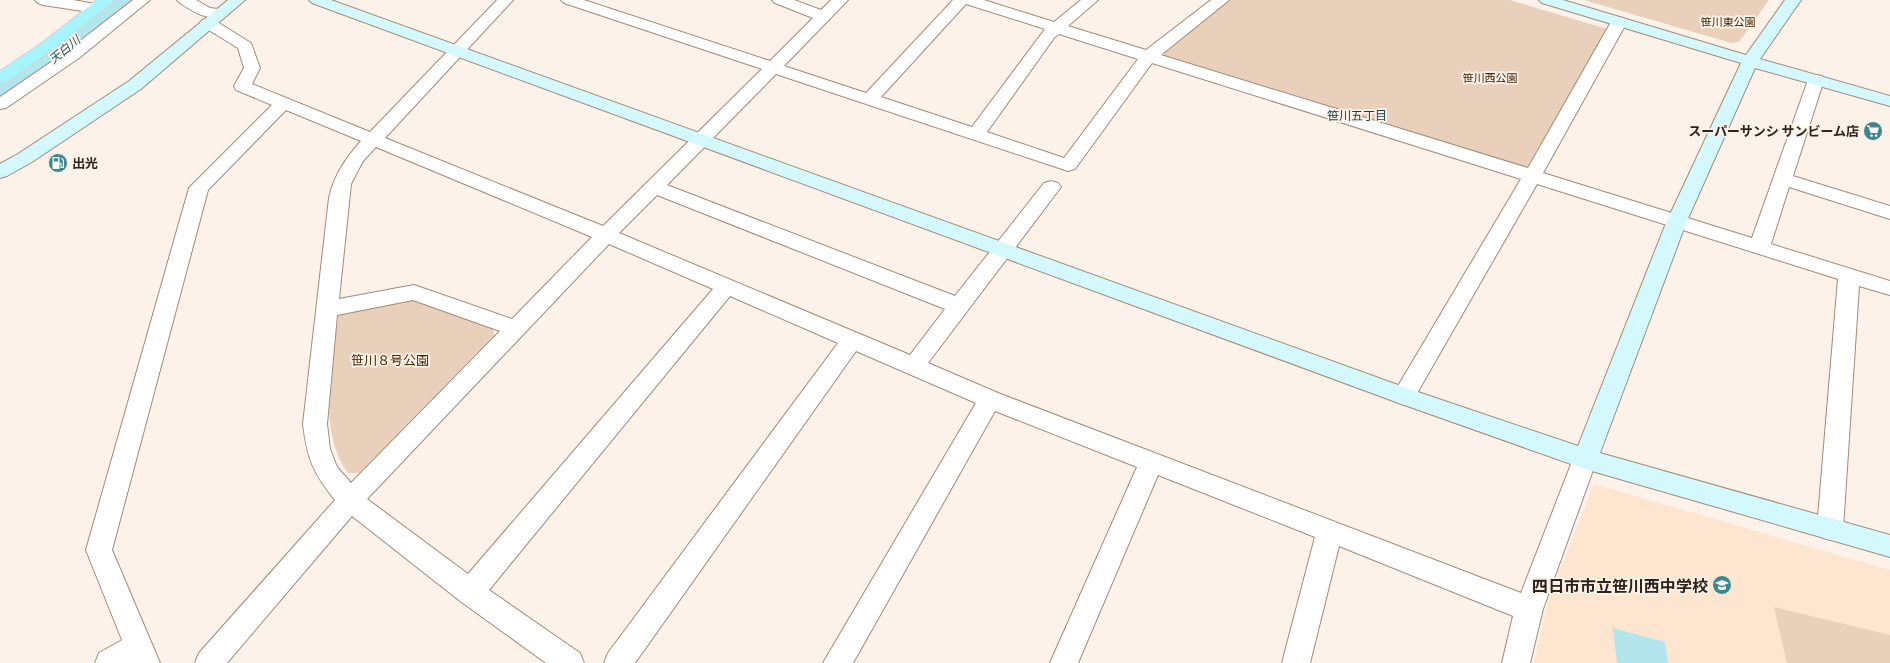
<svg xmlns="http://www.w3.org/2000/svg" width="1890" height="663" font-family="Barlow,'Noto Sans JP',sans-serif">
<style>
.built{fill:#fee5cf}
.green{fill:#e9d0ba}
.water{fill:#b2e6ec}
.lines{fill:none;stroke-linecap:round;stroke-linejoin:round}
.river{fill:#b2e6ec;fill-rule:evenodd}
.street-casing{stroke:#a18b76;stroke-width:2}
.secondary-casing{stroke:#a18b76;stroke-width:2}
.primary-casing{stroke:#d5d3d1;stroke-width:2}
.street{fill:#fff;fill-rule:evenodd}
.secondary{fill:#d3f9fe;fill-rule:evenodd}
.primary{fill:#a6f4fc;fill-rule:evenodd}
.labels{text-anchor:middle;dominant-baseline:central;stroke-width:3.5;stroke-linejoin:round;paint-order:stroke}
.far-park-label{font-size:11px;fill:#452601;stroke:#fcf2e9}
.far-water-label{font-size:12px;font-style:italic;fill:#175d64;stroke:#fcf2e9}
.far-neighbourhood-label{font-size:12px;fill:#1a3c40;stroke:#fcf2e9}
.poi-label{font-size:13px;font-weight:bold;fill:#2c231b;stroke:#fcf2e9;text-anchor:end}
.park-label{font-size:13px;fill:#452601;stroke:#fcf2e9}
.near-poi-label{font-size:16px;font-weight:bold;fill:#2c231b;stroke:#fcf2e9;text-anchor:end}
</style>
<rect width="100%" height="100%" fill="#fcf2e9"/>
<path class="built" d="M1594,484L1890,570V663H1534L1548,601Z"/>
<path class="green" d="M1229,0H1510L1607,29L1528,166L1521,167L1341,113L1166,57L1163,53Z
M1584,0H1769L1739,42L1731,43Z
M408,298L493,329L494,335L359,473H348C316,429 333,367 338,316L345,311Z
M1774,607L1890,635V663H1787Z"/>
<path class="water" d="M1613,628L1665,642L1668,663H1617Z"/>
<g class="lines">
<path class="river" d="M110,0H137L134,5L48,75L10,101L0,103V82L28,63Z"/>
<defs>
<path id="street" d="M35,0H73L101,5L104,8L101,11L96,13L43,5L38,3Z
M133,0H150L79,58L6,108L0,109V97L67,51Z
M177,0H196L210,8L226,10L229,13L226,16C207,21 195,13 180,3Z
M497,0H513L385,138L603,226L762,69L564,3L561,0H584L770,61L813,18L775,3L772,0H794L821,10L831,0H848L784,66L866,93L953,0H984L1054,22L1081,0H1098L1068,26L1146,50L1211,0H1229L1161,55L1528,168L1611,22L1613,19L1619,17L1625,19L1627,22L1543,173L1752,238L1808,80L1810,76L1816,75L1822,76L1824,80L1793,176L1890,206V219L1789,187L1771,244L1890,281V295L1859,286L1843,529L1839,537L1830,540L1821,537L1817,529L1838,279L1537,184L1412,402L1404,405L1396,402L1392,396L1521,179L1152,63L1075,169L1068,171L776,74L667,185L955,296L1044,183L1051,181L1058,183L1061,187L928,363L998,393L1521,593L1573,459L1576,452L1585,449L1594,452L1597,459L1543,609L1530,663H1502L1513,616L1339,546L1310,663H1282L1315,537L1158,475L1078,663H1050L1137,467L995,411L853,663H823L976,403L856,351L635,663H604L608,653L838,343L730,296L489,590L580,653L584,663H546L460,601L352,516L227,663H195L199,653L335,500C313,473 307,458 303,424L329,198C334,175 346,158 361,141L286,110L208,190L112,550L160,663H95L99,653L122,640L86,550L189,188L272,105L236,90L234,86L244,68L238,48L202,26L200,23L202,20L208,18L214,20L251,43L260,68L252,84L370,132ZM966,4L1045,29L972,127L881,97ZM1059,34L1138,59L1064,158L987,132L1054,38ZM376,147L592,237L512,319L414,285L339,299L351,184L363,161ZM657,195L945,309L910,355L619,233ZM609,244L713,289L468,574L367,499ZM413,300L500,331L351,483L337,467L330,449L327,424L337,315Z"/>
<path id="secondary" d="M228,0H245L141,89L32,162L7,176L0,178V164L18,154L129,81Z
M309,0H331L1412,390L1578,446L1666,223L1741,63L1542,3L1539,0H1563L1746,55L1785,0H1801L1760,59L1890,96V106L1755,68L1686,223L1600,453L1890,535V557L1585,469L1396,402L312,3Z"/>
<path id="primary" d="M97,0H115L54,49L6,82L0,83V71L42,43Z"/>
</defs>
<use href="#street" class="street-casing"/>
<use href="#secondary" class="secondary-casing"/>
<use href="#primary" class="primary-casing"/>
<use href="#street" class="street"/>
<use href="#secondary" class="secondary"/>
<use href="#primary" class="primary"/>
</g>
<defs>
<symbol id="supermarket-disc" viewBox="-11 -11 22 22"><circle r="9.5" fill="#3f878e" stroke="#fcf2e9"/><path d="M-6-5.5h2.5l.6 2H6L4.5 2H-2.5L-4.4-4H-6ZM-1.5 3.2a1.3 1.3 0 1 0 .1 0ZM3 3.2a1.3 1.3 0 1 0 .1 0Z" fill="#fff"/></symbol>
<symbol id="fuel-disc" viewBox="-11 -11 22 22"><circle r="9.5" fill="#3f878e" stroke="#fcf2e9"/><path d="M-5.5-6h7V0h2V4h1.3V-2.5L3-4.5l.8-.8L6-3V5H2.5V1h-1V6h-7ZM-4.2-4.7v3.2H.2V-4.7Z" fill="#fff"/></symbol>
<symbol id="school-disc" viewBox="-11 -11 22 22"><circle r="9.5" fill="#3f878e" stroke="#fcf2e9"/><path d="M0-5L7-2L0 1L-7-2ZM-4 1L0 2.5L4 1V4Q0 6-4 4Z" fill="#fff"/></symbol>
</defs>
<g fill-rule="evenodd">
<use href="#supermarket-disc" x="1862" y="120" width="22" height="22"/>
<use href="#fuel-disc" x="47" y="152" width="22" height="22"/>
<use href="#school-disc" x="1711" y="574" width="22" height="22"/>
</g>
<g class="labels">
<g class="far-park-label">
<text x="1728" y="21">笹川東公園</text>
<text x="1490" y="77">笹川西公園</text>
</g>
<g class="far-water-label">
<text transform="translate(64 49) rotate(-39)">天白川</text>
</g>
<g class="far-neighbourhood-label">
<text x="1357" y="115">笹川五丁目</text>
</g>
<g class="poi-label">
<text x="1859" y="131">スーパーサンシ サンビーム店</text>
<text x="72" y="163" text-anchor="start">出光</text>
</g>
<g class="park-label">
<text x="390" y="360">笹川８号公園</text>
</g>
<g class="near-poi-label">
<text x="1708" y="585">四日市市立笹川西中学校</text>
</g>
</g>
</svg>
